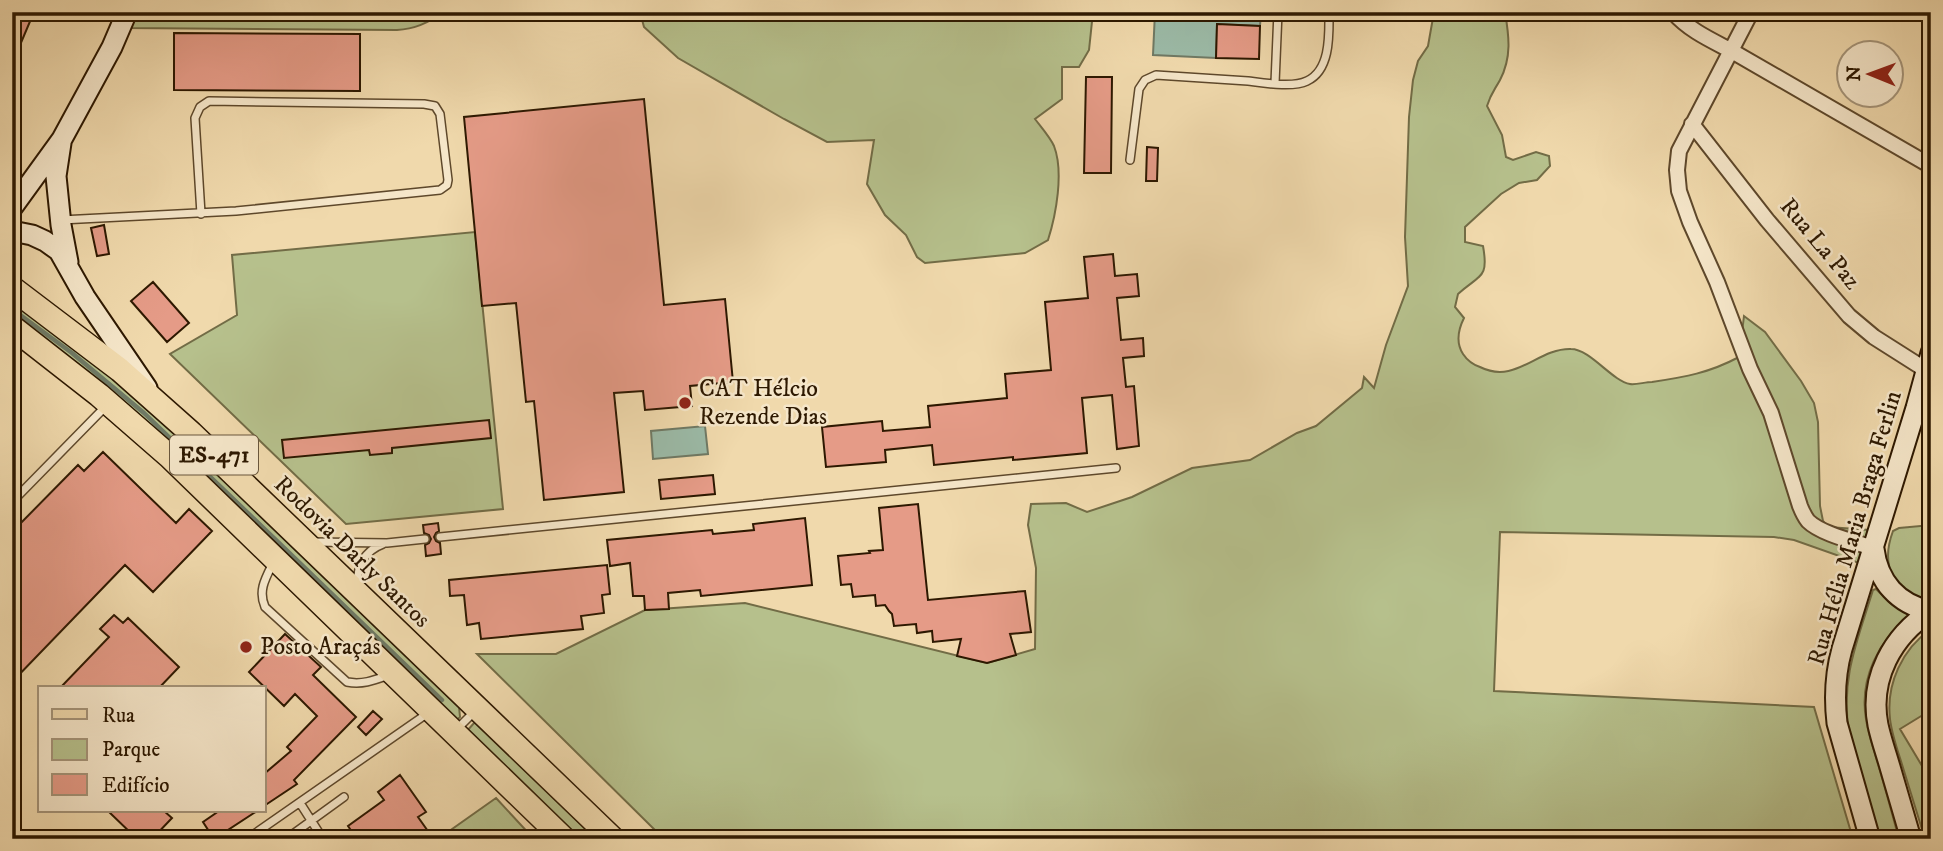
<svg xmlns="http://www.w3.org/2000/svg" width="1943" height="851" font-family="'IM FELL DW Pica',serif">
<style>
.green{fill:#b6c08c;stroke:#726c46;stroke-width:2}
.water{fill:#9bbaa7;stroke:#6f7964;stroke-width:2}
.lines{fill:none;stroke-linecap:round;stroke-linejoin:round}
.stream{stroke:#6f7964;stroke-width:4.5}
.building{fill:#e59b87;stroke:#2d1800;stroke-width:2}
.lane-casing{stroke:#5e482b;stroke-width:10}
.street-casing{stroke:#5e482b;stroke-width:18}
.secondary-casing{stroke:#2d1800;stroke-width:23}
.primary-casing{stroke:#2d1800;stroke-width:26}
.lane{stroke:#f5e6c9;stroke-width:7}
.street{stroke:#f5e6c9;stroke-width:14}
.secondary{stroke:#f5e6c9;stroke-width:19}
.primary{stroke:#f0d9ac;stroke-width:23}
.poi-dot{fill:#8f2418;stroke:#f5e6c9;stroke-width:2.5}
.labels{text-anchor:middle;dominant-baseline:central;stroke-width:5;stroke-linejoin:round;paint-order:stroke}
.shield{fill:#f5e6c9;stroke:#69563c;stroke-width:2}
.shield-label{font-size:23px;font-weight:bold;fill:#2d1800}
.street-label{font-size:24px;fill:#2d1800;stroke:#f5e6c9}
.poi-label{font-size:24px;fill:#2d1800;stroke:#f5e6c9;text-anchor:start}
</style>
<rect width="100%" height="100%" fill="#f0d9ac"/>
<filter id="stains"><feTurbulence type="fractalNoise" baseFrequency=".00286" numOctaves="4"/><feColorMatrix values="0 0 0 0 .2 0 0 0 0 .09 0 0 0 0 .02 0 0 0 .5 -.17"/></filter>
<radialGradient id="worn" r=".72"><stop offset=".6" stop-color="#630" stop-opacity="0"/><stop offset="1" stop-color="#630" stop-opacity=".3"/></radialGradient>
<path class="green" d="M132,12H443C429,23 415,29 397,30L126,28Z
M640,12H1093L1089,50L1079,67H1062V99L1035,119C1041,127 1050,137 1054,146C1064,172 1056,215 1048,240L1025,253L925,263L917,257L906,235L885,215L867,184L874,140L827,142L784,119L678,58L644,27Z
M1434,12H1505C1509,36 1512,57 1500,80C1494,91 1491,93 1487,106L1502,135L1506,157L1513,160L1536,152L1549,156L1550,166L1537,180L1519,183L1501,194L1465,227V242L1483,246C1489,279 1480,274 1458,294L1455,307L1464,318C1458,330 1456,343 1463,354C1467,360 1474,365 1480,367C1516,385 1537,348 1571,349C1590,349 1612,381 1630,384C1636,385 1645,382 1652,382C1685,377 1709,373 1739,357L1744,316L1765,332L1801,381L1814,403L1818,422L1820,506L1823,521L1828,527L1869,530L1859,563L1794,540L1774,537L1500,532L1494,691L1814,707L1853,839H664L477,654H556L645,610L745,603L987,663L1035,649L1036,568L1028,525L1031,504L1066,503L1087,512L1132,497L1192,468L1250,460L1297,433L1316,426L1362,388L1364,377L1374,388L1386,345L1408,286L1405,237L1409,117L1413,80L1418,61L1428,46Z
M475,232L503,509L346,524L170,354L237,315L232,255Z
M12,301L112,378L183,441L459,707L460,717L455,722L12,316Z
M1931,525V601H1929C1893,591 1880,566 1893,531L1899,528Z
M1876,589L1890,603L1909,615C1879,641 1859,678 1866,719C1868,733 1873,747 1877,761C1885,787 1892,813 1899,839H1880L1849,732C1840,679 1858,639 1873,590Z
M1931,629V710L1900,729L1931,781V839H1925C1918,816 1911,794 1904,771C1899,754 1892,736 1890,719C1886,684 1902,649 1931,629Z
M475,722L596,839H577L466,732Z
M496,798L534,839H438Z"/>
<path class="water" d="M1155,12H1261L1260,26L1217,24L1216,58L1153,55Z
M705,426L708,454L653,459L651,431Z"/>
<g class="lines">
<path class="stream" d="M12,309L72,353L144,413L442,700"/>
</g>
<path class="building" d="M12,12H34L12,64Z
M1217,24L1260,26L1259,59L1216,58Z
M174,33L360,34V91L174,90Z
M1086,77H1112L1111,173H1084Z
M644,99L664,305L725,299L733,382L690,386L692,406L645,410L643,391L614,393L624,492L544,500L534,401L526,402L516,303L482,306L464,117Z
M1147,147L1158,148L1157,181H1146Z
M104,225L109,254L97,256L91,228Z
M1113,254L1115,276L1137,274L1139,296L1117,298L1121,340L1143,338L1144,356L1123,358L1126,387L1134,386L1139,446L1117,449L1112,395L1082,398L1087,453L1013,460V457L934,465L932,445L885,450L886,462L826,467L822,427L882,421L883,431L930,427L928,406L1007,398L1005,374L1051,370L1045,302L1088,298L1084,257Z
M153,282L189,323L167,342L131,301Z
M489,420L491,438L392,448V453L370,455L369,450L284,458L282,440Z
M103,452L176,523L189,509L212,531L153,592L125,565L12,682V532L78,465L84,471Z
M713,475L715,494L661,499L659,480Z
M918,504L928,600L1025,591L1031,632L1010,634L1016,655L987,663L957,656L961,639L933,642L932,631L917,633L916,624L894,626L892,614L889,611L885,605L876,606L875,595L853,597L851,584L841,585L838,556L870,553L869,551L883,550L879,508Z
M805,518L812,585L701,596L700,590L668,593L669,609L645,610L644,596H633L630,563L610,566L607,540L712,530L713,534L754,530L753,524Z
M438,523L439,531L436,533L434,537L436,541L440,543L441,554L426,556L425,545L429,543L431,539L429,535L424,533L423,525Z
M607,565L610,594L602,595L604,613L581,616L583,629L481,639L479,623L467,625L464,595L450,596L449,580Z
M114,615L123,623L128,618L179,667L159,688H60L109,637L100,629Z
M285,634L321,667L313,675L356,717L294,780L297,784L264,806V774L291,751L287,747L317,716L295,694L284,706L249,672Z
M373,711L382,719L366,735L358,727Z
M400,775L426,812L418,817L430,834L423,839H357L348,826L384,800L378,792Z
M108,811H164L172,818L152,839H137Z
M219,811H257L214,839L203,822Z"/>
<g class="lines">
<defs>
<path id="lane" d="M1275,83L1278,12
M1130,160L1139,89L1145,80L1156,75C1187,77 1217,79 1248,81C1264,83 1293,88 1307,81C1331,70 1329,34 1329,12
M61,220L236,211L440,190L447,185L448,180L440,114L435,106L424,104L209,101L200,107L195,118L201,214
M12,502L106,406
M440,537L1116,468
M313,542L387,543L425,539
M273,563C265,579 258,591 265,607L347,682C363,685 375,680 389,675
M358,586C356,567 364,551 383,544
M456,730L475,711
M300,803L323,839
M247,839L428,713
M286,839L344,797"/>
<path id="street" d="M1673,12C1689,30 1709,39 1730,50L1931,166
M1751,12L1679,151L1677,170L1679,191L1690,222L1717,282L1750,369L1771,413L1800,506C1802,511 1804,516 1808,521C1821,534 1856,542 1873,548
M1692,124L1767,220L1849,316L1874,337L1926,370"/>
<path id="secondary" d="M61,143L56,176L61,225L68,262
M12,208L62,139L112,47L127,12
M12,231L32,235L45,241L59,251L85,297L147,388
M1874,549C1878,582 1898,604 1930,611
M1870,839L1837,723C1834,697 1835,674 1842,649L1916,408L1931,353
M1911,839C1904,815 1897,791 1890,767C1886,753 1881,739 1878,725C1869,679 1892,636 1931,611"/>
<path id="primary" d="M12,288L120,370L191,433L613,839
M12,327L99,395L169,456L564,839"/>
</defs>
<use href="#lane" class="lane-casing"/>
<use href="#street" class="street-casing"/>
<use href="#secondary" class="secondary-casing"/>
<use href="#primary" class="primary-casing"/>
<use href="#lane" class="lane"/>
<use href="#street" class="street"/>
<use href="#secondary" class="secondary"/>
<use href="#primary" class="primary"/>
</g>
<g class="poi-dot">
<circle cx="685" cy="403" r="7"/>
<circle cx="246" cy="647" r="7"/>
</g>
<g class="labels">
<rect class="shield" x="170" y="435.5" width="88" height="39" rx="5"/>
<g class="shield-label">
<text x="214" y="455">ES-471</text>
</g>
<g class="street-label">
<text transform="translate(1820 244) rotate(50)">Rua La Paz</text>
<text transform="translate(1855 528) rotate(-74)">Rua Hélia Maria Braga Ferlin</text>
<text transform="translate(352 552) rotate(44)">Rodovia Darly Santos</text>
</g>
<g class="poi-label">
<text x="699" y="389">CAT Hélcio<tspan x="699" dy="28">Rezende Dias</tspan></text>
<text x="260" y="647">Posto Araçás</text>
</g>
</g>
<rect width="1943" height="851" fill="none" stroke="#f0d9ac" stroke-width="42"/>
<rect x="14" y="14" width="1915" height="823" fill="none" stroke="#2d1800" stroke-width="3.5"/>
<rect x="21" y="21" width="1901" height="809" fill="none" stroke="#2d1800" stroke-width="2"/>
<rect x="38" y="686" width="228" height="126" fill="#f5e6c9" stroke="#a59479" stroke-width="2"/>
<rect x="52" y="709" width="35" height="10" fill="#f0d9ac" stroke="#a59479" stroke-width="2"/>
<text x="102" y="722" font-size="21" fill="#2d1800">Rua</text>
<rect x="52" y="739" width="35" height="21" fill="#b6c08c" stroke="#a59479" stroke-width="2"/>
<text x="102" y="756" font-size="21" fill="#2d1800">Parque</text>
<rect x="52" y="774" width="35" height="21" fill="#e59b87" stroke="#a59479" stroke-width="2"/>
<text x="102" y="792" font-size="21" fill="#2d1800">Edifício</text>
<g transform="translate(1870 74) rotate(271)"><circle r="33" fill="#f5e6c9" stroke="#a59479" stroke-width="2"/>
<path d="M0-5L12 26L0 18L-12 26Z" fill="#8f2418"/>
<text y="-10" font-size="19" font-weight="bold" text-anchor="middle" fill="#2d1800">N</text>
</g>
<rect width="100%" height="100%" filter="url(#stains)"/>
<rect width="100%" height="100%" fill="url(#worn)"/>
</svg>
